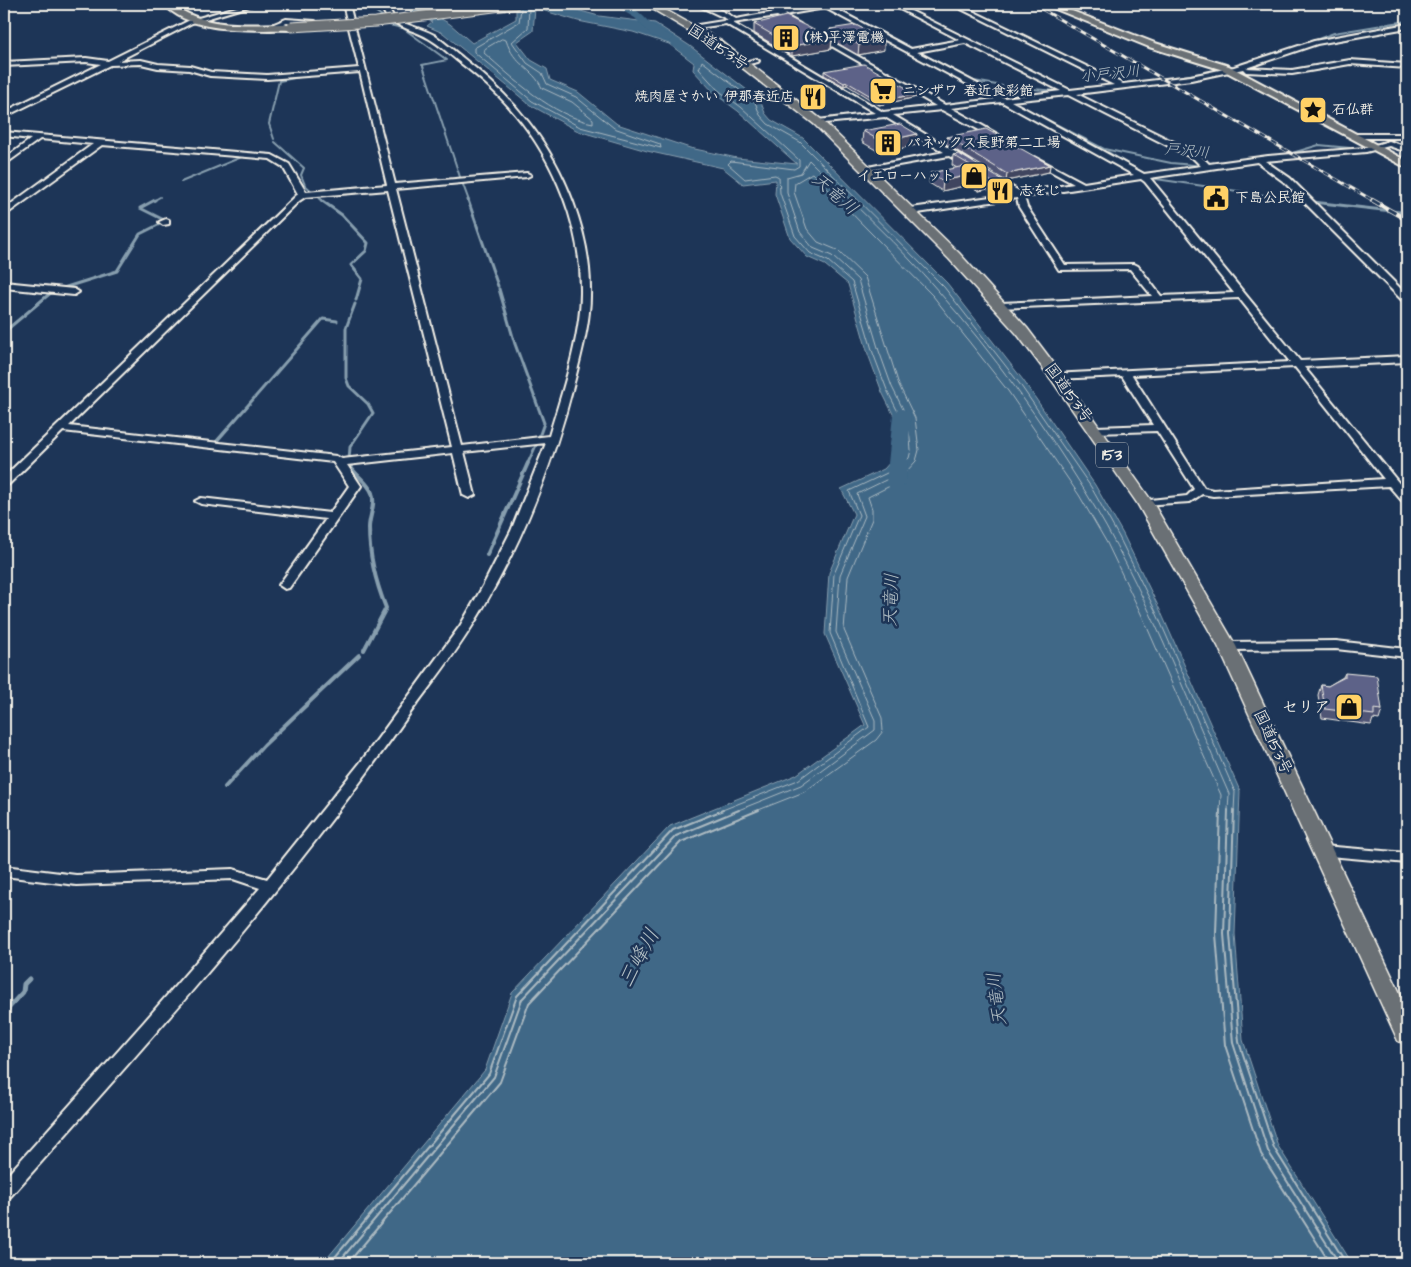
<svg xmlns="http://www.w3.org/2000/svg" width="1411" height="1267" font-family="'Architects Daughter','Klee One',sans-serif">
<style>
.water{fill:#3f6787;stroke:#879eae;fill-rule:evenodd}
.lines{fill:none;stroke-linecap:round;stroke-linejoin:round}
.shore-far1{stroke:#acbac1;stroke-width:1}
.shore{stroke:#acbac1;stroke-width:2}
.stream-far3{stroke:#879eae;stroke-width:2}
.stream-far2{stroke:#879eae;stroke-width:3}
.stream-far1{stroke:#879eae;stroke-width:4}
.stream{stroke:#879eae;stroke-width:5}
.river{fill:#3f6787;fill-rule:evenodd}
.minor-casing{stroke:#f4f1e8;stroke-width:4}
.major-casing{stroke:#f4f1e8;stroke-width:4}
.highway-casing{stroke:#f4f1e8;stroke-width:3}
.minor{fill:#1d3557;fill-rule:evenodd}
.major{fill:#6a7074;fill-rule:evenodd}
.highway{fill:#6a7074;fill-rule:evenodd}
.rail-far1-casing{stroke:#f4f1e8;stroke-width:3}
.rail-casing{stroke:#f4f1e8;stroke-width:4.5}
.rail-far1{stroke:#1d3557;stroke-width:2;stroke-dasharray:6;stroke-linecap:butt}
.rail{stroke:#1d3557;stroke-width:3;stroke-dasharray:9;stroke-linecap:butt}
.major-bridge-casing{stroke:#f4f1e8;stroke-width:11;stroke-linecap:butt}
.major-bridge{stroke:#6a7074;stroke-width:9}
.wall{fill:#505475;stroke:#f4f1e8}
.shaded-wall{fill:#41455f;stroke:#f4f1e8}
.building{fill:#5d6288;stroke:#f4f1e8}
.labels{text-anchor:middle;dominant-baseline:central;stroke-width:5;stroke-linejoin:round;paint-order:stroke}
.far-poi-label{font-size:14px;font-weight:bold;fill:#f4f1e8;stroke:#1d3557;text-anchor:start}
.far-water-label{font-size:15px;font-style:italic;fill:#b5c1c6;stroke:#1d3557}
.shield{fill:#1d3557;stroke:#b4b9bc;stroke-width:1}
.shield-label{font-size:15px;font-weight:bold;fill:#f4f1e8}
.street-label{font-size:16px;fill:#f4f1e8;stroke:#1d3557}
.poi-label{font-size:16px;font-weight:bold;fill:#f4f1e8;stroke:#1d3557;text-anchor:end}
.water-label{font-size:18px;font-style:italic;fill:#b5c1c6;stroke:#1d3557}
.near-water-label{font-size:21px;font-style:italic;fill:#b5c1c6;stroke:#1d3557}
</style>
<rect width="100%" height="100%" fill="#1d3557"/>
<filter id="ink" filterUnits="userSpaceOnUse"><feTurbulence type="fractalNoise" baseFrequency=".02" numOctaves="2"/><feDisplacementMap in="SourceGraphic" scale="10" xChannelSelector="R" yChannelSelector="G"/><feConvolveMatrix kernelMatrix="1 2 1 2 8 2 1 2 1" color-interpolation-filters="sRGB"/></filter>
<g filter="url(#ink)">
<path class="water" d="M398,4H415L450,24L472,43L516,19V7L512,4H555L599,16L655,23L690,46L760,100L765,113L771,120L803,138L947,283L1023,380L1095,485L1123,534L1160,610L1240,791L1235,934L1243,1040L1278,1146L1352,1263H323L485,1070L512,993L670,826L796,775L865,725L825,634L829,573L854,514L841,489L884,469L900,451L897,422L882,392L868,354L848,284L825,265L807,257L790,238L775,194L776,180L743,184L723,168L647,151L578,131L530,105L443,33L427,26L432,22ZM535,8L578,21L633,32L669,44L694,63L693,70L715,94L738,111L797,164L737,158L690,148L617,124L578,92L550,80L547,69L531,60L517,42L533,31Z"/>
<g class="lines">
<path class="shore-far1" d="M521,9L519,22L474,48V52L532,101L580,127L661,148L660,144L614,128L576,97L547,84L542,73L527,63L512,42L528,28L529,8L533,4
M502,39L506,40C514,66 533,68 542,88L572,102L593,119V123C552,116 514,79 484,53L485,49Z
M720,811L798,780L869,727L830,633L834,574L859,515L849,491L887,473L904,454L902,420L887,390L873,353L852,282L828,261L810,253L795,236L780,193L779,177L775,175L745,179L728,164L731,161L794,169L799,166V160L741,107L718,90L699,69L702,61L755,102L760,115L768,124L800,142L944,287L1019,383L1091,487L1119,537L1156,612L1235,792L1234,811
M736,811L801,785L875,730V720L836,632L840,575L865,516L857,494L890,478L909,458L911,450L908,419L892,387L879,351L858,280L832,256L813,248L800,232L787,193V177L801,173L809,160C852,203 900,246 939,292C993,353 1042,422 1085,491C1144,586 1184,692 1229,794L1228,811
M756,811L804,792L876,740L883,731L882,718L844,630L848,577L872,519V509L868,497L896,483L916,461L919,450L915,418L899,385L865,277L837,250L818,242L807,229L794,192L795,183L812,173L933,296L1008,391L1079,495L1107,543L1143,618L1221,795L1220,811"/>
<path class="shore" d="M1220,810L1216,934L1225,1045L1261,1154L1330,1263
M1228,810L1224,934L1233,1043L1268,1151L1339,1263
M1234,810L1230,934L1239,1042L1274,1148L1346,1263
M330,1263L489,1074L517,996L673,830L723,810
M338,1263L494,1077L522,999L676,836L739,810
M348,1263L500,1082L529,1003L681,842L759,810"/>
<path class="stream-far3" d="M372,4V9L382,16L381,19
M828,4L974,81L1008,87L1058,91L1145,82
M349,6L356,4
M345,7L346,19
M389,25L403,28L447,60L422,65
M349,30L359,70
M1300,46L1334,33L1407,21
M423,66L461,180
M1172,78L1224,69
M978,83L1006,98
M1011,101L1104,149L1171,163L1205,166
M274,139L269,124L279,81L300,77
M275,142L304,168L301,175L305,185L323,201
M1376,145L1393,139L1407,138
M1108,152L1146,175
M1239,160L1289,154L1319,145L1360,149
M1156,179L1305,201
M181,182L244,156
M462,182L469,201
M153,201L160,197"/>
<path class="stream-far2" d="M321,200L342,215L368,243L366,251L351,265L362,279L356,300
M468,200L498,286
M1296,200L1305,201
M1313,202L1400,212L1407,216
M60,289L117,271L140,234L166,221L140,208L155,200
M499,289L515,344L544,423L539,437
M4,332L53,291
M216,442L323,319L337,321
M349,460L350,447L373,413L368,404L349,386L346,378V328L355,304
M527,465L538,441"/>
<path class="stream-far1" d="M350,466C356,476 368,482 372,493C376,505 369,516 369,528C369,555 376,583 386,608L364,650
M487,555L528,463
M225,787L264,745L359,655"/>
<path class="stream" d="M4,1013L23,992L24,984L29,979"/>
<path class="river" d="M611,4C640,4 640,17 660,31C665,34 670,34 674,38L668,42L652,36L635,18Z
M902,409L909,411L911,415L906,483L903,487H889L886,483L893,415L895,411Z"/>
<defs>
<path id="minor" d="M247,4H256L192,23L118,61L141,60L158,64L190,66L211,72L267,75L359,68L343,4H349L395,184L527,173L531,175L527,177L396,189L462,446L549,436C562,393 582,334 581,289C581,227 555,162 516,115C499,94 479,77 458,61C448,53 439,44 428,38C414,29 383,25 382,5H386C387,6 393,16 394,17C405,26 422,28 434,35C444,42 454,51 463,58C513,97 551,142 573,202C583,229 590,259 590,288C591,318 583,347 576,375C555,459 525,537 480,613C457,653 427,689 400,727C283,893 146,1045 10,1197L4,1199V1179L144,1022L260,888L233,879L76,885L4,876V866L76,875L233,869L267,879L360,763L460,626L483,586L511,531L546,443L464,452L475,495L469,498L463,495L453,453L347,465L361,486L289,588L285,589L279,585L326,519L201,504L195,501L201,498L330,513L349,486L333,462L63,431L8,485L4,486V477L298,194L283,167L270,159L102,145L4,216V209L93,144L40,139L4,165V159L31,139L4,136V132L272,155L289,164L306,192L387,185L360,72L267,79L210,76L189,70L158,68L141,64L110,65L4,117V112L101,64L86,62L4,66V62L86,58L108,61L188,21ZM388,190L452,447L342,459L336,456L69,426L299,201L305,197Z
M695,4C710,3 723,11 736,19L819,4H833L832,7L911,49L960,40L890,4H897L1070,90L1114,85L951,4H958L1123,84L1191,76L1234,67L1314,41L1407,24V28L1317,44L1246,68L1292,70L1350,60L1407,64V68L1350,64L1292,74L1246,72L1243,69L1191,80L1077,94L1200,155L1209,164L1268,156L1365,148L1389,141L1407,147V152L1389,146L1366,152L1265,161L1290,178L1407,295V303L1404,302L1284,182L1257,162L1150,178L1300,361L1407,356V362L1304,367L1407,493V503L1403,502L1389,486L1213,496L1202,494L1190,502L1141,505L1139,503L1141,501L1187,496L1194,489L1157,431L1096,433L1091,430L1096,427L1153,425L1122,376L1056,379L1052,378V374L1290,362L1239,298L998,308L996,306L1001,303L1152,296L1130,269L1059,270L1019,207L1017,198L911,214L907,211L911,208L1012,194L989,180L988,178L992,176L1021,192L1074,184L1032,161L1031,159L1035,157L1084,183L1134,175L1002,102L951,108L999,135V139H996L942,110L893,115L972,162V166H966L949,156L865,171V167H868L944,152L885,117L815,124L814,122L818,120L875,113L726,24L690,29V27L692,26L729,20ZM825,8L995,99L945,105L820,35H816V37L936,106L883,112L733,23L777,16L798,27L801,25L800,24L784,15ZM965,43L1061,91L1004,98L917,52ZM1068,95L1194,159L1201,166L1144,174L1011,101ZM1141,179L1145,182L1234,293L1161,296L1138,266L1134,264L1065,265L1027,207L1024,197ZM1295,367L1384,479L1213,490L1204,488L1132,375Z
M286,19L315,21L318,23L315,25L287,23L272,28L269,26Z
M756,59L759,61L758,62L744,65L741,63Z
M1353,134H1407V138H1353Z
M166,219L169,220V224L163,225L159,222Z
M4,282L74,289L79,292L74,295L4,288Z
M1336,641L1407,649V657L1336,649L1227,650L1221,646L1227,642Z
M1323,846L1407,853V863L1318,855L1316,851L1318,847Z"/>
<path id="major" d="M164,4H173C204,30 253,24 291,24L295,27L291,30C253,29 191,35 164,4Z
M1043,4H1054L1155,43L1229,66L1407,161V168L1223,70L1149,47Z"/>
<path id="highway" d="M644,4H655L721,41L822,120L959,253L1027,328L1061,373L1153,503L1236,646L1407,1008V1044L1398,1041L1395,1034L1218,646L1137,503L1051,379L1017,334L949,259L814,124L713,45Z"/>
</defs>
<use href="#minor" class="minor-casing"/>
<use href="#major" class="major-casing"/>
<use href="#highway" class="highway-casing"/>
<use href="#minor" class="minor"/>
<use href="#major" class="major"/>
<use href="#highway" class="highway"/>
<defs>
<path id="rail-far1" d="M1033,4L1374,201"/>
<path id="rail" d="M1372,200L1407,220"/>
</defs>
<use href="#rail-far1" class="rail-far1-casing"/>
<use href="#rail" class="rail-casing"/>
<use href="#rail-far1" class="rail-far1"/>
<use href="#rail" class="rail"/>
<defs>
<path id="major-bridge" d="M291,27L376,22L518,4"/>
</defs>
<use href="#major-bridge" class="major-bridge-casing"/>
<use href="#major-bridge" class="major-bridge"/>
</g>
<path class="wall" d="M754,24L830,38V29L884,50L858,55L832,40L831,49L792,56L754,33Z
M824,71L917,94V97L879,105L847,85L844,86L824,75Z
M863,131L916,145L881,153L862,142Z
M947,137L1050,165L1049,172L1006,181L946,144Z
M959,154L1006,193L994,195L987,189L979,191L968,185L942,191L929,183L930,173L957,168L952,165L953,155Z
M1345,673L1382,710L1379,720L1373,719L1371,725L1322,718L1318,695L1321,685L1328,686L1343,677Z"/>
<path class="shaded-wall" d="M832,39L831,49L792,56V46Z
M884,40V50L858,55L859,45Z
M847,82V85L844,86V83Z
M917,94V97L879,105V101Z
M917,134L916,145L881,153L882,142Z
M1050,165L1049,172L1006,181L1007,174Z
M969,175L968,185L942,191L943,181Z
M988,179L987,189L979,191L980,181Z
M1007,183L1006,193L994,195L995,185Z"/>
<path class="building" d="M786,16L832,39L792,46L754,24Z
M856,25L884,40L859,45L830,29Z
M864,64L917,94L879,101L847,82L844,83L824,71Z
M900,124L917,134L882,142L863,131Z
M986,129L1050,165L1007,174L947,137Z
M959,154L1007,183L995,185L988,179L980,181L969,175L943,181L930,173L970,165L953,155Z
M1345,673L1377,676L1382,710L1374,709V715L1325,709L1321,685L1328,686L1335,682L1345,677Z"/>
</g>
<defs>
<symbol id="building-square" viewBox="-11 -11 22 22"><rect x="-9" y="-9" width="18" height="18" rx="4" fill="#ffd166" stroke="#1d3557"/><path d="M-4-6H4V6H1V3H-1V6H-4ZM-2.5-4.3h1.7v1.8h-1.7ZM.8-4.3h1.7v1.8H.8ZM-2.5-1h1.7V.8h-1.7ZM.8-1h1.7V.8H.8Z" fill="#111"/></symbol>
<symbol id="supermarket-square" viewBox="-11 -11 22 22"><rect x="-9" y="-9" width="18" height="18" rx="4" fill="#ffd166" stroke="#1d3557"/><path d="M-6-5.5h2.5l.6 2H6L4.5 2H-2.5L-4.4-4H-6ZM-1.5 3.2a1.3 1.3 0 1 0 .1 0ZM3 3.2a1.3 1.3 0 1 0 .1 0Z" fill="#111"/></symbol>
<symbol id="restaurant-square" viewBox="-11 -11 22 22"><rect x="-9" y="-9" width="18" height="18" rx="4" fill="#ffd166" stroke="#1d3557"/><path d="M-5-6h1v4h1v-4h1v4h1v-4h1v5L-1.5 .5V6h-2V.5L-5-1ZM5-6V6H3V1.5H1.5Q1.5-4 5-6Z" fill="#111"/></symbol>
<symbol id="sight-square" viewBox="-11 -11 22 22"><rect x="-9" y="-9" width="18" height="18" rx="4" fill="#ffd166" stroke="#1d3557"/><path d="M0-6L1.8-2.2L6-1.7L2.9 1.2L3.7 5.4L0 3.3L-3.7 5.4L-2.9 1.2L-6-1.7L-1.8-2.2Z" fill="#111"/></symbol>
<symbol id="shop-square" viewBox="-11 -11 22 22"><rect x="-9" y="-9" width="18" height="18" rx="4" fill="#ffd166" stroke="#1d3557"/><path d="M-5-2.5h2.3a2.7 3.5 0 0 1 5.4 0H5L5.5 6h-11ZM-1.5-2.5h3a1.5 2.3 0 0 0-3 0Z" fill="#111"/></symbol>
<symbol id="civic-square" viewBox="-11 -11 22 22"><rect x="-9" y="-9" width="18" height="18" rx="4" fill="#ffd166" stroke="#1d3557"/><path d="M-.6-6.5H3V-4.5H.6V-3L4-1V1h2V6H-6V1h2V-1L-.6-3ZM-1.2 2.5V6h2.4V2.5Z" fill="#111"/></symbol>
</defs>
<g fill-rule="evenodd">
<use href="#building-square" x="770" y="22" width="32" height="32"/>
<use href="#supermarket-square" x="867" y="75" width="32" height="32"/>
<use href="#restaurant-square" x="797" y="81" width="32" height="32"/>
<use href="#sight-square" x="1297" y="94" width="32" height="32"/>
<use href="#building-square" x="872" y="127" width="32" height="32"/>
<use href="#shop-square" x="958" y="160" width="32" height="32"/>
<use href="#restaurant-square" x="984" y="175" width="32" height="32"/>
<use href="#civic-square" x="1200" y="182" width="32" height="32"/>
<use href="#shop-square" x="1333" y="691" width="32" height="32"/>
</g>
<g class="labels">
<g class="far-poi-label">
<text x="805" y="38">(株)平澤電機</text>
<text x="902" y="91">ニシザワ 春近食彩館</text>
<text x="794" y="97" text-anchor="end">焼肉屋さかい 伊那春近店</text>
<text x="1332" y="110">石仏群</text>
<text x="907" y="143">パネックス長野第二工場</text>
<text x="955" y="176" text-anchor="end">イエローハット</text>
<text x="1019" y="191">志をじ</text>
<text x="1235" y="198">下島公民館</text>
</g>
<g class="far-water-label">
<text transform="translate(1110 74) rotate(-6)">小戸沢川</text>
<text transform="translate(1187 151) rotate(5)">戸沢川</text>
</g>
<rect class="shield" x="1096" y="442.5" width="32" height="25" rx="4"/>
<g class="shield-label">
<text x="1112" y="455">153</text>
</g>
<g class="street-label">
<text transform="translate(718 47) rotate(34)">国道153号</text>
<text transform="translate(1069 393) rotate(54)">国道153号</text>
<text transform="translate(1273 742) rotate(65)">国道153号</text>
</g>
<g class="poi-label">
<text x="1330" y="707">セリア</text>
</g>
<g class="water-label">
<text transform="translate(835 194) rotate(41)">天竜川</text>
<text transform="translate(891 600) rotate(-88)">天竜川</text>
<text transform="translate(997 999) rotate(-97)">天竜川</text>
</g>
<g class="near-water-label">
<text transform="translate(639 958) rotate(-62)">三峰川</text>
</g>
</g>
<rect width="1411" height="1267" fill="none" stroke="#1d3557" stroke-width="20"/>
<rect x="10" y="10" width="1391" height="1247" fill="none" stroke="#f4f1e8" stroke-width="2" filter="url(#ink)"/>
</svg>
